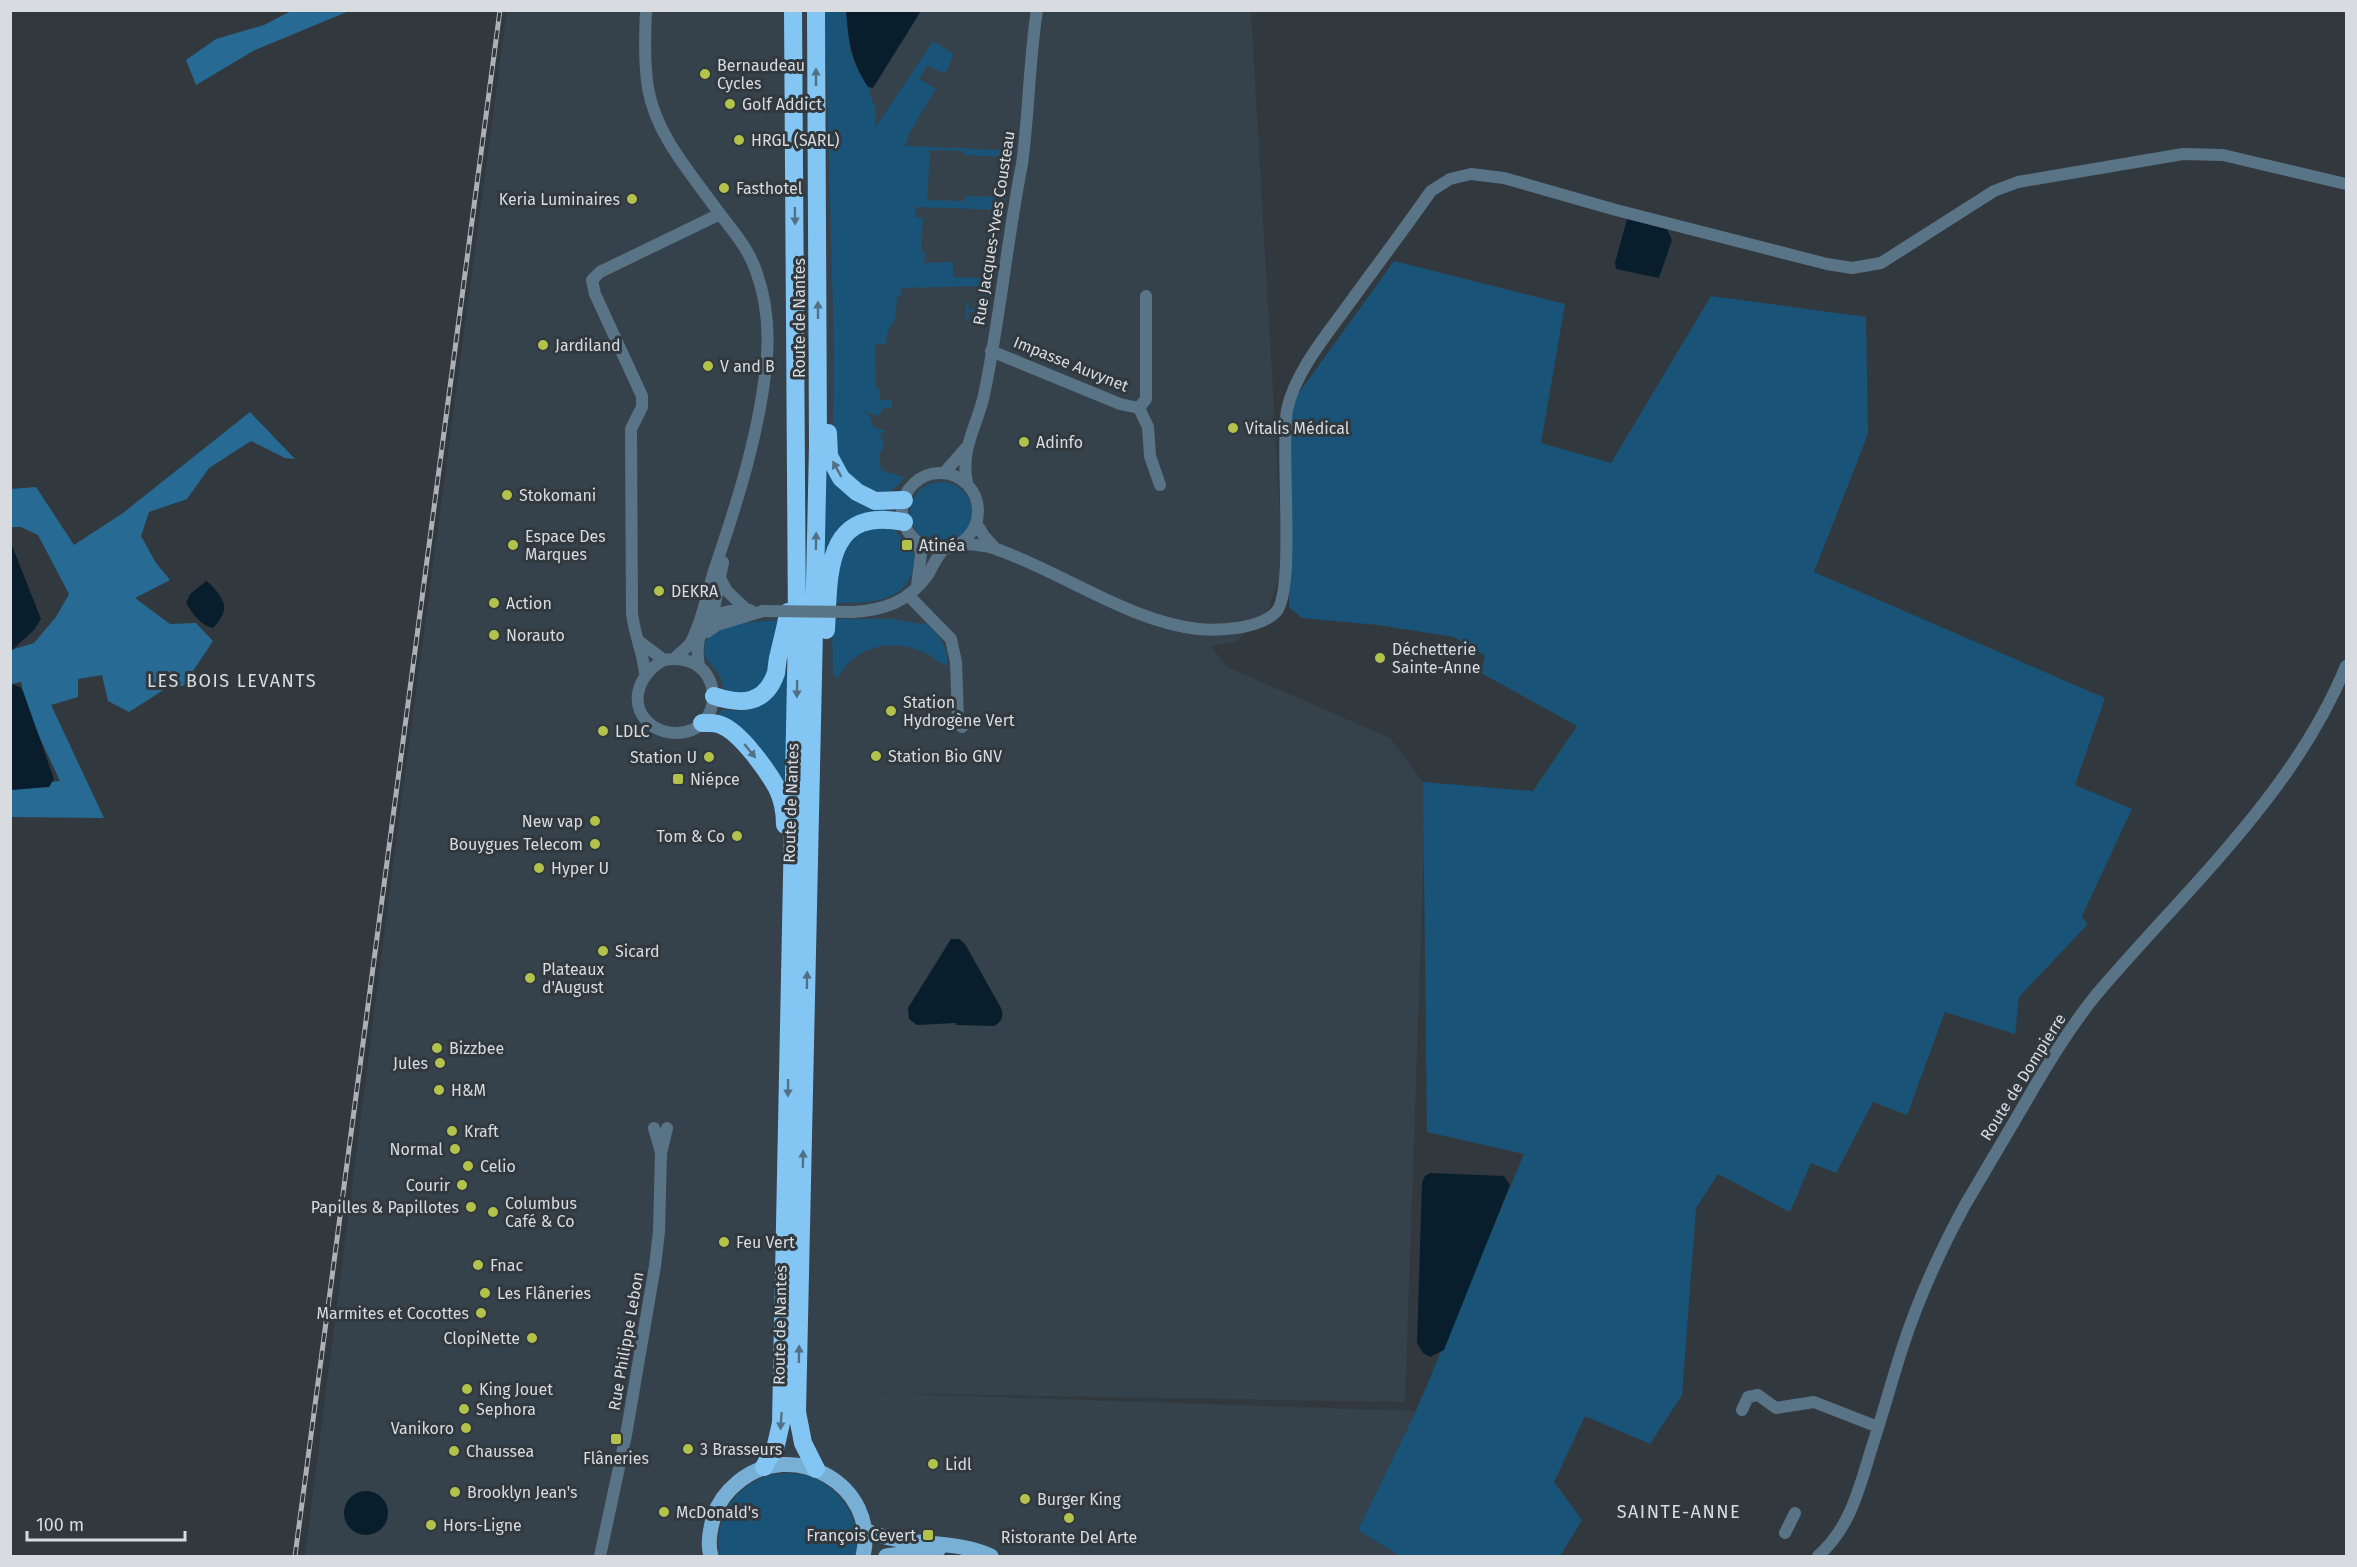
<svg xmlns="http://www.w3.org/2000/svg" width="2357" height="1567" font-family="'Fira Sans',sans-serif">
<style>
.built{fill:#35424c}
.green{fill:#195478}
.forest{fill:#276b95}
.water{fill:#091e2c}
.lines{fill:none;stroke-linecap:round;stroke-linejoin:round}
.minor{stroke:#5a7487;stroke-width:12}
.major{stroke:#78afd5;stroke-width:15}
.highway{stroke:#83c6f4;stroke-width:18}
.rail-casing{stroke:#acb1b5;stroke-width:5}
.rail{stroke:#31393e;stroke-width:3;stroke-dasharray:9;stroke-linecap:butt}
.minor-bridge{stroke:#5a7487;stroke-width:12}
.oneway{fill:#527187}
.poi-dot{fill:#b3c24b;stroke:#31393e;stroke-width:2}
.labels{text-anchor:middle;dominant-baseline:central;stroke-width:6;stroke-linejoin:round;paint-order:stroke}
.poi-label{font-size:16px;fill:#d8dce0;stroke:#31393e;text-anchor:start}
.street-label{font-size:16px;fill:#d8dce0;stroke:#31393e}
.neighbourhood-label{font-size:18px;letter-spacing:1.5px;fill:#d8dce0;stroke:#31393e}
</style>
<rect width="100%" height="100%" fill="#31393e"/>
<path class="built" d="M507,11H1251L1283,567L1267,612L1236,642L1211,646L1227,667L1390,738L1426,786L1405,1402L873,1393L1416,1411L1358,1530L1400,1556H305L397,834Z"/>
<path class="green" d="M825,11H846L850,50L856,67L868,87L876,111L875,128L933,41L954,54L945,74L927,65L919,79L936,89L910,132L905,146L1004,150L1011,144H1014L1013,157L964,155V151L930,150L927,200L965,201V196L1003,197V200H1006L1005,210L916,207L915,217L923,218L921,251L925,252L924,263L953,262V277L994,279L987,319L979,318L980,311L968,312L969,319H966V302H968L969,310L981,309L985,286L901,288V294L897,298L895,319L887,333L886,344H875L876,388L879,389L880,400H892V408H883L879,416L864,411L871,418L873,427L886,431L880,434L884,447L879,454L881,470L904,477C885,507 865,486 842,472L833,433L834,350Z
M1394,261L1565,304L1541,443L1611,463L1711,296L1866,317L1868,434L1814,572L2105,698L2075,785L2132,809L2082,916L2087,925L2019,997L2015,1034L1945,1012L1907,1115L1873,1102L1836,1173L1811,1163L1790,1212L1718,1174L1696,1208L1682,1395L1650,1444L1585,1416L1554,1482L1582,1520L1560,1556H1400L1358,1530L1416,1411L1524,1154L1427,1132L1423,782L1533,791L1577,726L1481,673L1485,656L1454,637L1378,625L1302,618L1289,607L1288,408Z
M828,464L890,506L889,514L864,518L823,588L824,484Z
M910 513a31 31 0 1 1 62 0a31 31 0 1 1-62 0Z
M891,525L914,554C916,604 869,603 831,603L833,582L851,535Z
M832,619H891L922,624L925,623C938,633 949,647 947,665C939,664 935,658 927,654C894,637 857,645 838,677L833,676Z
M783,620L775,665L751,696L726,692C722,686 722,681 719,675C715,668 708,663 705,655C696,622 764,621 783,620Z
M782,672H789L787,786L718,718L722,709C759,716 762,699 782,672Z
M787,1473C795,1474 804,1474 811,1477C841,1487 865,1525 855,1556H720C714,1523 731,1490 764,1477C771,1474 780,1474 787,1473Z"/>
<path class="forest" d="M291,11H349L253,51L196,85L186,60L216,39L264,25Z
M250,412L295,459L285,458L251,441L209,468L187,499L149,512L141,536L156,563L170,580L135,598L170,624L196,623L213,641L183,686L168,687L129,712L108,701L102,675L78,679V697L51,705L104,818L11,817V785L60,781L27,710L21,682L11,684V650L34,643L56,617L69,594L38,535L21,527H11V489L36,487L74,545L123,513Z"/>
<path class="water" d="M846,11H921L873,88L868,87C850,58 849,43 846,11Z
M1627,219L1667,229L1672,240L1659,278L1616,269L1615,263Z
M11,543L41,619L34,630L11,651Z
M206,581C213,585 227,602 224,610C223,616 217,624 213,628C201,626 192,613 186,603L190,594Z
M11,684L20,687L23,691L54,779L49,787L11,790Z
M951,939H959L965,944L1001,1008C1004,1016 1002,1022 994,1026L956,1025V1023L917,1025L909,1019L908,1008Z
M1430,1173L1504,1176L1510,1185L1444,1350L1430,1357L1423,1353L1417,1343L1422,1182L1425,1176Z
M344 1513a22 22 0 1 1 44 0a22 22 0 1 1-44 0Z"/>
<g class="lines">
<path class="minor" d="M646,10C645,36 644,62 648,88C656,135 690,172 717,210C731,229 748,247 756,271C766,298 769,327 767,356C761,428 738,500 715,568C707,592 703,620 691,642C687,648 680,653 675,658
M991,351L1120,404L1139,408
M1139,408L1146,399V296
M1139,408L1148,427L1150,456L1160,485
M944,473L966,448
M902 511a38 38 0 1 1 76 0a38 38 0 1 1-76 0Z
M967,483C960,448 977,427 984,395C1000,319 1007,240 1022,164C1029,113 1029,61 1037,10
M976,523L984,536L995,548
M961,543C972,545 986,545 996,549C1062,572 1128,621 1198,629C1219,631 1260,629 1276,612C1296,590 1280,449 1287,410C1295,371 1329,332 1351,301C1378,264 1405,228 1431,191L1450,179L1471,174L1504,178L1616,210L1827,264L1852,268L1881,263L1994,191L2018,182L2183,154L2223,155L2346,184
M721,580L727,591L747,610
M917,586L921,554L918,542
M909,596L951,639L956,662L958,719L962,727
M853,612C884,610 908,602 927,576C934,565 935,558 945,548
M708,616L730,611L750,610
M707,632L717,625L763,611
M640,642L664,660C725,649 729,733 676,733C668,733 661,731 654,727C626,708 637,674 664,660
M699,666C697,654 696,642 702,631C705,624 710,622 713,614L723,562
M645,673C643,652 634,634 632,613L631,429L642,407V396L595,294L592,280L600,272L720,214
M654,1128L661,1152
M1742,1410L1748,1397L1758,1395L1776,1408L1814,1402L1878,1427
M1785,1533L1795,1513
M600,1556L626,1435L655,1266L659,1231L661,1153L667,1128
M1818,1556C1850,1528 1859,1489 1871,1450C1882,1417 1891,1383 1902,1349C1918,1299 1940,1251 1965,1205C1984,1173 2003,1141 2021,1110C2044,1070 2067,1031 2096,995C2185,890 2293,795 2346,666"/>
<path class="major" d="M865,1530C903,1548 952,1538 991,1556
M711,1556C707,1543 710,1529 714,1516C718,1503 726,1492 737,1483C791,1436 880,1485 863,1556
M886,1556L939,1549"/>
<path class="highway" d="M828,433L829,456L841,478L857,492L875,501L904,500
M826,630C829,575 824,506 904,522
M714,696C741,705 765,705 776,673C777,667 777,660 779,654C782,640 786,628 788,612
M702,723C709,723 715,722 721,725C740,732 767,770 777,788C783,800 785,812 785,825
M764,1467L776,1445L781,1423L797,630L793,10
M816,1469L803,1443L797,1412L818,446L816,10"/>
<defs>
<path id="rail" d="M295,1556L500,10"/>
</defs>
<use href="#rail" class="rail-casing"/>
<use href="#rail" class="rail"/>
<path class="minor-bridge" d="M763,611L853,612"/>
</g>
<defs><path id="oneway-solid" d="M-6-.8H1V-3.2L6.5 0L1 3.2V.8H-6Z" transform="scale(1.5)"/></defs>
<g class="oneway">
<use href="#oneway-solid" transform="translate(816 77) rotate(-90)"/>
<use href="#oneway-solid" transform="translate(795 216) rotate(89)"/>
<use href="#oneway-solid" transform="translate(818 310) rotate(-90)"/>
<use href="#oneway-solid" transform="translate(837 469) rotate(-119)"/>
<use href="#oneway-solid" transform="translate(816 541) rotate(-89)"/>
<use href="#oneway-solid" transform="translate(797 689) rotate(91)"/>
<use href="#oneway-solid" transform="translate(750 751) rotate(51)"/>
<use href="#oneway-solid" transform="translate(807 980) rotate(-89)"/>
<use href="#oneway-solid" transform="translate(788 1088) rotate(91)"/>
<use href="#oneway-solid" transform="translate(803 1159) rotate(-89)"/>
<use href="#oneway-solid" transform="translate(799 1354) rotate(-89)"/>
<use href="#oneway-solid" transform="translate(781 1421) rotate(94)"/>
</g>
<g class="poi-dot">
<circle cx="705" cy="74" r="6"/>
<circle cx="730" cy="104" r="6"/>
<circle cx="739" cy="140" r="6"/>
<circle cx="724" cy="188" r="6"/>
<circle cx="632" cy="199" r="6"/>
<circle cx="543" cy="345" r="6"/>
<circle cx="708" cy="366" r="6"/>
<circle cx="1233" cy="428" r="6"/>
<circle cx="1024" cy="442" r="6"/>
<circle cx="507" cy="495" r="6"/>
<circle cx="513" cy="545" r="6"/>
<rect x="901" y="539" width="12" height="12" rx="3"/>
<circle cx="659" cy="591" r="6"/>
<circle cx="494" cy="603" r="6"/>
<circle cx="494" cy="635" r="6"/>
<circle cx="1380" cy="658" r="6"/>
<circle cx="891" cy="711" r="6"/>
<circle cx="603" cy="731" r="6"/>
<circle cx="876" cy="756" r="6"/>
<circle cx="709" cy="757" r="6"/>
<rect x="672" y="773" width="12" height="12" rx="3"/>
<circle cx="595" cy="821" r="6"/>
<circle cx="737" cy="836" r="6"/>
<circle cx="595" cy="844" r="6"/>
<circle cx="539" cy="868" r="6"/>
<circle cx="603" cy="951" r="6"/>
<circle cx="530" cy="978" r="6"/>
<circle cx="437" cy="1048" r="6"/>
<circle cx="440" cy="1063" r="6"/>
<circle cx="439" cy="1090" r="6"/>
<circle cx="452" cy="1131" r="6"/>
<circle cx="455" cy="1149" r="6"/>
<circle cx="468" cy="1166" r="6"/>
<circle cx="462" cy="1185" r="6"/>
<circle cx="471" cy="1207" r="6"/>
<circle cx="493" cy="1212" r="6"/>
<circle cx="724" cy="1242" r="6"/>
<circle cx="478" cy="1265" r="6"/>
<circle cx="485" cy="1293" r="6"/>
<circle cx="481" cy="1313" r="6"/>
<circle cx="532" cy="1338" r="6"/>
<circle cx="467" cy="1389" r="6"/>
<circle cx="464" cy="1409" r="6"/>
<circle cx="466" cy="1428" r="6"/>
<rect x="610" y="1433" width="12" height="12" rx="3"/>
<circle cx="688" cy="1449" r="6"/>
<circle cx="454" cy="1451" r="6"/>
<circle cx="933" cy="1464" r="6"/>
<circle cx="455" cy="1492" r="6"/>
<circle cx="1025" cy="1499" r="6"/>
<circle cx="664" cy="1512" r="6"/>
<circle cx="1069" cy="1518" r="6"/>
<circle cx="431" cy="1525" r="6"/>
<rect x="922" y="1529" width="12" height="12" rx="3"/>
</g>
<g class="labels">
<g class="poi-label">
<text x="717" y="65">Bernaudeau<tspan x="717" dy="18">Cycles</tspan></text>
<text x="742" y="104">Golf Addict</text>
<text x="751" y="140">HRGL (SARL)</text>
<text x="736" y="188">Fasthotel</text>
<text x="620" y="199" text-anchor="end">Keria Luminaires</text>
<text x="555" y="345">Jardiland</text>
<text x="720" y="366">V and B</text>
<text x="1245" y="428">Vitalis Médical</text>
<text x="1036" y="442">Adinfo</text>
<text x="519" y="495">Stokomani</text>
<text x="525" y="536">Espace Des<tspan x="525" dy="18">Marques</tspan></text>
<text x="919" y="545">Atinéa</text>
<text x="671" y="591">DEKRA</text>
<text x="506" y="603">Action</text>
<text x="506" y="635">Norauto</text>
<text x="1392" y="649">Déchetterie<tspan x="1392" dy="18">Sainte-Anne</tspan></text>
<text x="903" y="702">Station<tspan x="903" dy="18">Hydrogène Vert</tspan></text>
<text x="615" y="731">LDLC</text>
<text x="888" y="756">Station Bio GNV</text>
<text x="697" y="757" text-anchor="end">Station U</text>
<text x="690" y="779">Niépce</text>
<text x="583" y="821" text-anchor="end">New vap</text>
<text x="725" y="836" text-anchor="end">Tom &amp; Co</text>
<text x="583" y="844" text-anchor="end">Bouygues Telecom</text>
<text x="551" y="868">Hyper U</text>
<text x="615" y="951">Sicard</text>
<text x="542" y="969">Plateaux<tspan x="542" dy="18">d'August</tspan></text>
<text x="449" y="1048">Bizzbee</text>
<text x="428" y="1063" text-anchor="end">Jules</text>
<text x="451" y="1090">H&amp;M</text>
<text x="464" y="1131">Kraft</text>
<text x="443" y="1149" text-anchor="end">Normal</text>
<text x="480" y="1166">Celio</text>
<text x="450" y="1185" text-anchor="end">Courir</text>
<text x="505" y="1203">Columbus<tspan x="505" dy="18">Café &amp; Co</tspan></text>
<text x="459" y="1207" text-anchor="end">Papilles &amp; Papillotes</text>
<text x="736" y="1242">Feu Vert</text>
<text x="490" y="1265">Fnac</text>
<text x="497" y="1293">Les Flâneries</text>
<text x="469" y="1313" text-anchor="end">Marmites et Cocottes</text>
<text x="520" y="1338" text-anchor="end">ClopiNette</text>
<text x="479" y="1389">King Jouet</text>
<text x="476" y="1409">Sephora</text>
<text x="454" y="1428" text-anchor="end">Vanikoro</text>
<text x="700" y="1449">3 Brasseurs</text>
<text x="466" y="1451">Chaussea</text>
<text x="616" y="1458" text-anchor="middle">Flâneries</text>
<text x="945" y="1464">Lidl</text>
<text x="467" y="1492">Brooklyn Jean's</text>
<text x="1037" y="1499">Burger King</text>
<text x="676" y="1512">McDonald's</text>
<text x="443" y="1525">Hors-Ligne</text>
<text x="916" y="1535" text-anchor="end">François Cevert</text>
<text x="1069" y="1537" text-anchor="middle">Ristorante Del Arte</text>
</g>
<g class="street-label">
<text transform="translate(994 228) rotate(-81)">Rue Jacques-Yves Cousteau</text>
<text transform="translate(799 318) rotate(-90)">Route de Nantes</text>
<text transform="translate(1071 364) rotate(22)">Impasse Auvynet</text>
<text transform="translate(791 803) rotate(-88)">Route de Nantes</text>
<text transform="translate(2023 1077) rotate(-58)">Route de Dompierre</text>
<text transform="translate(780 1325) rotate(-89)">Route de Nantes</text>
<text transform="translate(626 1341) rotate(-80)">Rue Philippe Lebon</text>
</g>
<g class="neighbourhood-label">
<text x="232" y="681">LES BOIS LEVANTS</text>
<text x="1679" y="1512">SAINTE-ANNE</text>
</g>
</g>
<rect width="2357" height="1567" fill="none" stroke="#d8dce0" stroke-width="24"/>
<path d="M27 1531v9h158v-9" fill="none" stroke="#d8dce0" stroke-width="3"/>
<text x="36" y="1531" font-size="18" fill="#d8dce0" stroke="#31393e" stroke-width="4.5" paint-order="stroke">100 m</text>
</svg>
